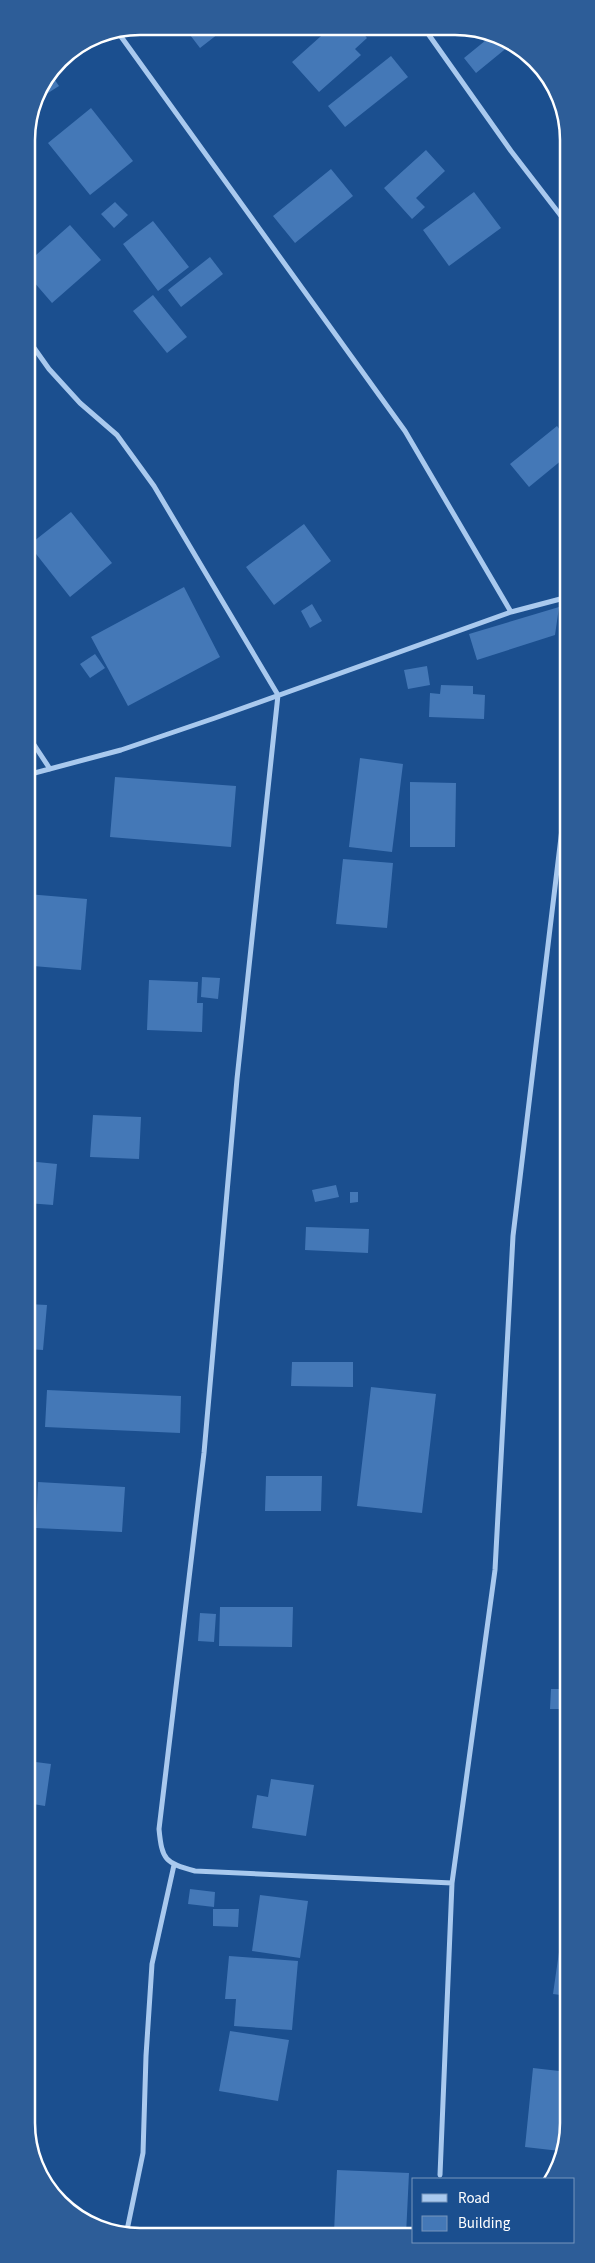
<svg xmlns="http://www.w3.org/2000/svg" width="595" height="2263" font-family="'Source Sans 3',sans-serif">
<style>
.building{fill:#4478b7}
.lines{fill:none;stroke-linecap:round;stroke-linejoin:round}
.street{stroke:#a9c9ee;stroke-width:5}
.rim{fill:none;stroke:#fff;stroke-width:2.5}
</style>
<rect width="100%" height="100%" fill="#1b4f8f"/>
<path class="building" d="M184,27H227L200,48Z
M330,28H365L361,31L367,38L355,49L361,55L319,92L292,62Z
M491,36L509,46L476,73L464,58Z
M391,56L408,77L345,127L328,106Z
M50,73L59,86L34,102L35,96Z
M91,108L133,161L90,195L48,143Z
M426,150L445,171L416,198L425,207L412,219L384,188Z
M331,169L353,196L295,243L273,216Z
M474,192L501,228L449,266L423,230Z
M115,202L128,215L114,228L101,214Z
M153,221L189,267L158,291L123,244Z
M70,225L101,260L52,303L27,274V263Z
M210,257L223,274L181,307L168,290Z
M153,295L187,337L167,353L133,311Z
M557,426L568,441V455L529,487L510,464Z
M71,512L112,563L70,597L29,545Z
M304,524L331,561L274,605L246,567Z
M184,587L220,657L128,706L91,637Z
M312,604L322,621L310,628L301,611Z
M559,607L555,635L477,660L469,634Z
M95,654L105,668L90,678L80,664Z
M427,666L430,685L408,689L404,670Z
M441,685L473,686V694L485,695L484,719L429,717L430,693L440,694Z
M360,758L403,764L392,852L349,847Z
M115,777L236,786L231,847L110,837Z
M410,782L456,783L455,847H410Z
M343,859L393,863L387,928L336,924Z
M27,894L87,899L81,970L33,966L36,930L27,929Z
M563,947L568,948V992L559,991Z
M202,977L220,978L218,999L201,997Z
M149,980L198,982L197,1003H203L202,1032L147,1030Z
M93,1115L141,1117L139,1159L90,1157Z
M27,1161L57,1164L53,1205L27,1203Z
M336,1185L339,1197L315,1202L312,1190Z
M350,1192H358V1202L350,1203Z
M306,1227L369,1229L368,1253L305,1250Z
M27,1304L47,1305L43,1350L27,1349Z
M292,1362H353V1387L291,1386Z
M371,1387L436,1394L422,1513L357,1506Z
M47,1390L181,1396L180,1433L45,1427Z
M266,1476H322L321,1511H265Z
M38,1482L125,1487L122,1532L36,1528Z
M27,1559L31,1560L28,1591H27Z
M220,1607H293L292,1647L219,1646Z
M200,1613L216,1614L214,1642L198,1641Z
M551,1689H568V1709H550Z
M28,1761L51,1764L45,1806L27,1803Z
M271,1779L314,1785L306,1836L252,1828L257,1795L268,1797Z
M190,1889L215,1892L214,1907L188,1904Z
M260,1895L308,1901L300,1958L252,1951Z
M213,1909H239L238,1927L213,1926Z
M559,1952L568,1954V1996L553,1994Z
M229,1956L298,1961L292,2030L234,2026L236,1999H225Z
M230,2031L289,2040L278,2101L219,2091Z
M533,2068L568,2072L569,2130L560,2151L525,2147Z
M337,2170L409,2173L406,2235L334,2232Z"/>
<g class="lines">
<path class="street" d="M424,28L511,151L568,225
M117,31L405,431L511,612
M27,338L49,369L80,403L117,435L154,486L278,695L237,1079L204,1453L159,1829C162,1860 165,1863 195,1871L452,1883
M27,734L50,769
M27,775L121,750L215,718L511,612L568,597
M440,2175L452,1883L495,1570L513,1236L568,779
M126,2235L143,2153L146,2056L152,1964L174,1865"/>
</g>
<path d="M0 0H595V2263H0ZM140 35H455A105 105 0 0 1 560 140V2123A105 105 0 0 1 455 2228H140A105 105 0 0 1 35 2123V140A105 105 0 0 1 140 35Z" fill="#2d5d98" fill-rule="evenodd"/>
<path class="rim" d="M140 35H455A105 105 0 0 1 560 140V2123A105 105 0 0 1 455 2228H140A105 105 0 0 1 35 2123V140A105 105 0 0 1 140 35Z"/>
<rect x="412" y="2178" width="162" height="65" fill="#1b4f8f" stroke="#7695bc"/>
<rect x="422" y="2194" width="25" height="8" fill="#a9c9ee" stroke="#7695bc"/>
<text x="458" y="2203" font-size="15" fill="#ffffff">Road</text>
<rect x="422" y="2216" width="25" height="15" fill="#4478b7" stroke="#7695bc"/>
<text x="458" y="2228" font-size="15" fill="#ffffff">Building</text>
</svg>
